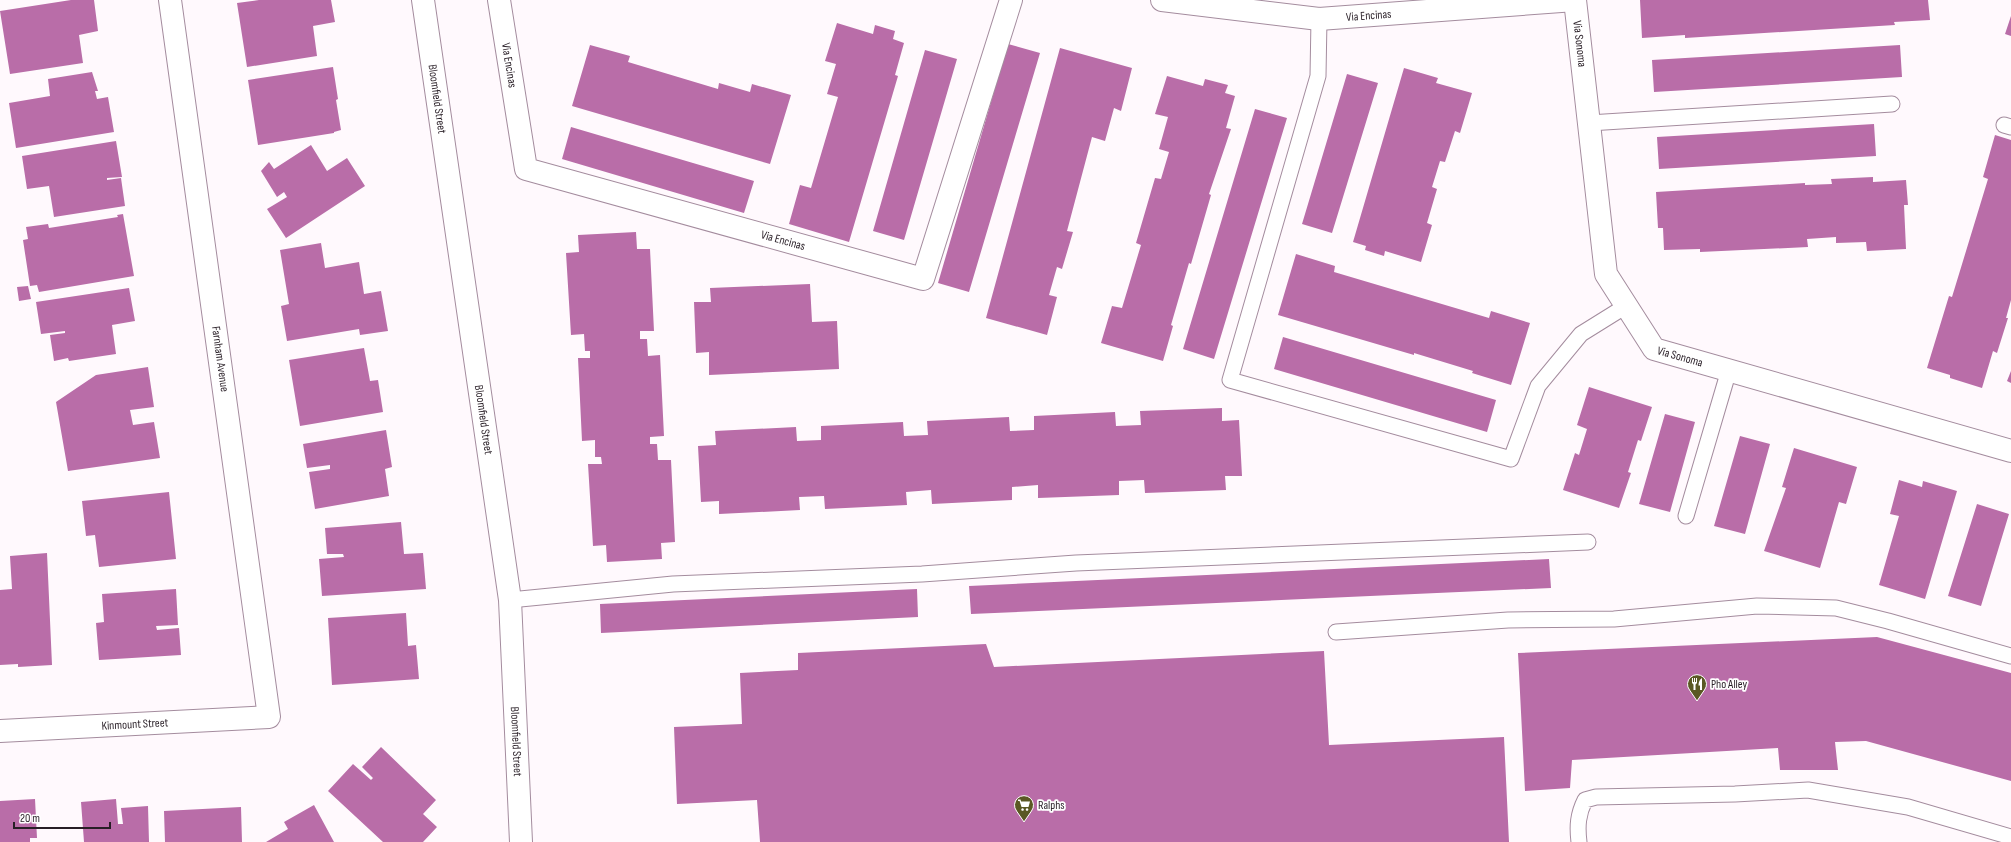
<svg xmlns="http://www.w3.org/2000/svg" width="2011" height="842" font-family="'Sofia Sans Condensed',sans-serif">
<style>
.building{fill:#b96da8}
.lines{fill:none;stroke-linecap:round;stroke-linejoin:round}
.lane-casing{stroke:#a48c9e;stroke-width:17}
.street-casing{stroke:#a48c9e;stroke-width:24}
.secondary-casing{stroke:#a48c9e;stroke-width:24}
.lane{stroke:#fff;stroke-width:15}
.street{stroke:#fff;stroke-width:22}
.secondary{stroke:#fff;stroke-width:22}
.labels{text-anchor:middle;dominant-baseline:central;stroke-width:3.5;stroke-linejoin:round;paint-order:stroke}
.street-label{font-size:12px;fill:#281e26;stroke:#fff}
.poi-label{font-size:12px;fill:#281e26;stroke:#fff;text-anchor:start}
</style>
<rect width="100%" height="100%" fill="#fff9fd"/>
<path class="building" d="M71,0H94L98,31L79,35L83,63L10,74L0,11Z
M259,0H331L335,22L313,26L317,56L247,67L237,3Z
M1640,0H1928L1930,20L1894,22L1895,25L1685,38V35L1642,38Z
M2011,16V36L2005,34Z
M837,23L873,34L875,25L895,31L893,39L904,43L895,75L898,76L849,242L789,224L800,185L811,188L838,97L827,94L836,64L825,61Z
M1008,44L1040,53L969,292L938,283Z
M590,45L630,56L628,62L718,89L719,83L750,92L752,84L791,95L770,164L572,106Z
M1900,45L1902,77L1654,92L1652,60Z
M1060,48L1132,68L1121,111L1114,108L1105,141L1092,137L1067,231L1073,232L1062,269L1057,267L1049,295L1057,297L1047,335L986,318Z
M925,50L957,59L904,240L873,231Z
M333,67L338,99L336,100L341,130L334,132V133L258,145L248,80Z
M1404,68L1438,78L1436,83L1472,93L1460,133L1455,131L1445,162L1440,161L1432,187L1437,189L1427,223L1432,225L1421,262L1385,251L1384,256L1365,250L1366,246L1353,242Z
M92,72L98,91H95L97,99L108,97L114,132L16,148L9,103L50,96L48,79Z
M1347,74L1378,83L1332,233L1302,224Z
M1167,76L1203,86L1205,79L1228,85L1225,93L1235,96L1226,128L1231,129L1209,194L1211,195L1191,264L1189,263L1171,325L1173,326L1163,361L1101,343L1112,306L1122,308L1141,245L1136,243L1155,178L1161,179L1169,152L1159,149L1168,117L1155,114Z
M1255,109L1287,118L1214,359L1183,349Z
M1874,124L1876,156L1659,169L1657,137Z
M571,127L754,181L744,213L562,159Z
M1995,135L2011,140V300L2006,318H2008L1997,353L1993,351L1982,388L1950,378V375L1927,368L1949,296L1952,297L1988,179L1983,177Z
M116,141L122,177L107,178V180L121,178L125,206L54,217L49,186L27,189L22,156Z
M311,145L327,171L347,158L365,186L286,238L267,209L287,197L284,192L277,197L261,171L269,162L274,169Z
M1873,177V182L1906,180L1908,205H1904L1906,249L1867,251L1866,242L1836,243V237L1807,239L1808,247L1700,252V249L1664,250L1663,228H1658L1656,192L1805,183V185L1832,184L1831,179Z
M123,214L134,276L39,292L37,285L30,286L23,240L28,239L26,227L48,224L49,228L118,217L117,215Z
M636,232L637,249H650L654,331H640V339H647L648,356L660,355L664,436L650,437V444H657L658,460H671L675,542L661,543L662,559L607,562L606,545L593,546L588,464H602L601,457H595V440L582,441L578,358H590V351H585L584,334L571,335L566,253L579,252L578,235Z
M321,243L325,268L359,262L364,294L381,291L388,331L360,335L359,329L287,341L281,306L289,304L280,250Z
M1296,254L1335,266L1334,272L1489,318L1491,311L1530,323L1511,385L1472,373L1473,371L1414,353V355L1278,315Z
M810,284L812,322L837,321L839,369L709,375V352L696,353L694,302H711L710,288Z
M28,286L31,299L19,301L17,287Z
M129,288L135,321L112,325L116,354L69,361L68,358L54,361L50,335L65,333V331L41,334L36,302Z
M1283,337L1496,400L1487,432L1274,369Z
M364,348L370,381L378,380L383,412L300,426L289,360Z
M148,367L154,407L130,410L133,425L154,422L160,458L68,471L56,402L96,375Z
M2011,371V383L2007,381Z
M1589,387L1652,407L1641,441L1638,440L1628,472L1631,473L1619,508L1563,490L1575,453L1579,455L1587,429L1577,425Z
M1222,408V421L1239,420L1242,476H1225L1226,490L1145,493L1144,480L1119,481V495L1038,498V485L1012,487V500L932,504L931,490L906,492L907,505L825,509L824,496L799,497L800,510L719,514V501L701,502L698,446L716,445L715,431L796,427L797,441L821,440V426L903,422L904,436L928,435L927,421L1009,417L1010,431L1034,430V416L1115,412L1116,426L1141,425L1140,411Z
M1665,414L1695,422L1670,512L1639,504Z
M386,430L392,467L385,469L389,496L315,509L309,472L330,469V465L307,468L303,444Z
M1740,436L1770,444L1745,534L1714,526Z
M1794,448L1857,467L1846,504L1839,502L1820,568L1764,551L1786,488L1782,487Z
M1899,480L1922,487L1923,481L1957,491L1925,599L1879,585L1899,516L1890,514Z
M169,492L176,559L99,567L95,535L86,536L82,501Z
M1977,504L2009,514L1981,606L1948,596Z
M401,522L404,554L423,553L426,589L322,596L319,559L344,557L343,554H327L325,528Z
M47,553L52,665L18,667V664L0,665V590L12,589L10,556Z
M1549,559L1551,588L971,614L969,586Z
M176,589L178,625L156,626L157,630L179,628L181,655L99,660L96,623L104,622L102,594Z
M917,589L918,617L601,633L600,604Z
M406,613L408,646L416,645L419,679L332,685L328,618Z
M1877,637L2011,673V781L1866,741L1835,742L1838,770H1780L1778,748L1572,760L1570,788L1525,791L1518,653Z
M986,644L994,667L1324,651L1329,745L1504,737L1509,842H760L757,800L677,804L674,727L742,724L740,673L798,670V653Z
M381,747L436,800L423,814L437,827L423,842H383L328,791L353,764L371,780L373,778L362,767Z
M35,799L37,838H30V842H0V801Z
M116,799L118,824H123L121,808L148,806L149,842H84L81,802Z
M314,805L334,842H266L288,829L284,822Z
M241,807L242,842H165L164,811Z"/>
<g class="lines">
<defs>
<path id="lane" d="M1319,19L1318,76L1230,380L1511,459L1538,386L1581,334L1626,306
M1589,123L1892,104
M2004,125L2011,127
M1686,516L1729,370
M510,600L673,584L922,574L1076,563L1588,542
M1336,632L1508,620L1614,619L1757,606L1836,608L1888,621L2011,656
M1579,842C1577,826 1578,814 1585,800L1596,797L1735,794L1808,790L1908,807L2011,837"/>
<g id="street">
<path id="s1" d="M499,0L526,169L923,279L1011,0"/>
<path id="s2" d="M1162,0L1319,19L1575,0"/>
<path id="s3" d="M1575,0L1606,274L1654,349L2011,451"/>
<path id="s4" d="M0,731L269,717L170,0"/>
</g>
<g id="secondary">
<path id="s5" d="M423,0L510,600L521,842"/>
</g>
</defs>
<use href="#lane" class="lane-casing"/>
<use href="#street" class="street-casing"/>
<use href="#secondary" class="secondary-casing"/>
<use href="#lane" class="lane"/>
<use href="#street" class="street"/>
<use href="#secondary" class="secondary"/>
</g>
<defs>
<symbol id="restaurant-pin" viewBox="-11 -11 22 30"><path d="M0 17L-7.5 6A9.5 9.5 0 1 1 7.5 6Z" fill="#5a5824" stroke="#fff"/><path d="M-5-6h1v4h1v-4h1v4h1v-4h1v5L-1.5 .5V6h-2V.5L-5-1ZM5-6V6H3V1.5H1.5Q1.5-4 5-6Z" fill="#fff"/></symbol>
<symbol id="supermarket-pin" viewBox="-11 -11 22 30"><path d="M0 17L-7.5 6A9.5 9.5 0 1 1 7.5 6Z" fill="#5a5824" stroke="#fff"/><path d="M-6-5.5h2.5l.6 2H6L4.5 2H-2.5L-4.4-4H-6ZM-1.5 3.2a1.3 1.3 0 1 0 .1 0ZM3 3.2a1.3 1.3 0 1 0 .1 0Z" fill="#fff"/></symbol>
</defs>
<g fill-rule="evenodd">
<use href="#restaurant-pin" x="1686" y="673" width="22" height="30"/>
<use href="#supermarket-pin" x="1013" y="794" width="22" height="30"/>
</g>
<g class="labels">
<g class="street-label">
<text stroke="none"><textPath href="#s2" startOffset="208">Via Encinas</textPath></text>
<text stroke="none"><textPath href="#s3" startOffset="44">Via Sonoma</textPath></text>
<text stroke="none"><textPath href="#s1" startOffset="66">Via Encinas</textPath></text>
<text stroke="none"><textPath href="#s5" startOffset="100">Bloomfield Street</textPath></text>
<text stroke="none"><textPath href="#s1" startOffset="438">Via Encinas</textPath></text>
<text stroke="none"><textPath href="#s3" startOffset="392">Via Sonoma</textPath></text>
<text transform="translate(220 359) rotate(82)">Farnham Avenue</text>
<text stroke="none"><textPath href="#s5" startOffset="424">Bloomfield Street</textPath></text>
<text stroke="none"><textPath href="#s4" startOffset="135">Kinmount Street</textPath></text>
<text stroke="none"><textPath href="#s5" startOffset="748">Bloomfield Street</textPath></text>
</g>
<g class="poi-label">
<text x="1711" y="684">Pho Alley</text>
<text x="1038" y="805">Ralphs</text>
</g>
</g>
<path d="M14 822v6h96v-6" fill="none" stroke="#281e26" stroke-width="2"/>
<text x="20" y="822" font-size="12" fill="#281e26" stroke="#ffffff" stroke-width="3" paint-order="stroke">20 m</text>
</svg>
